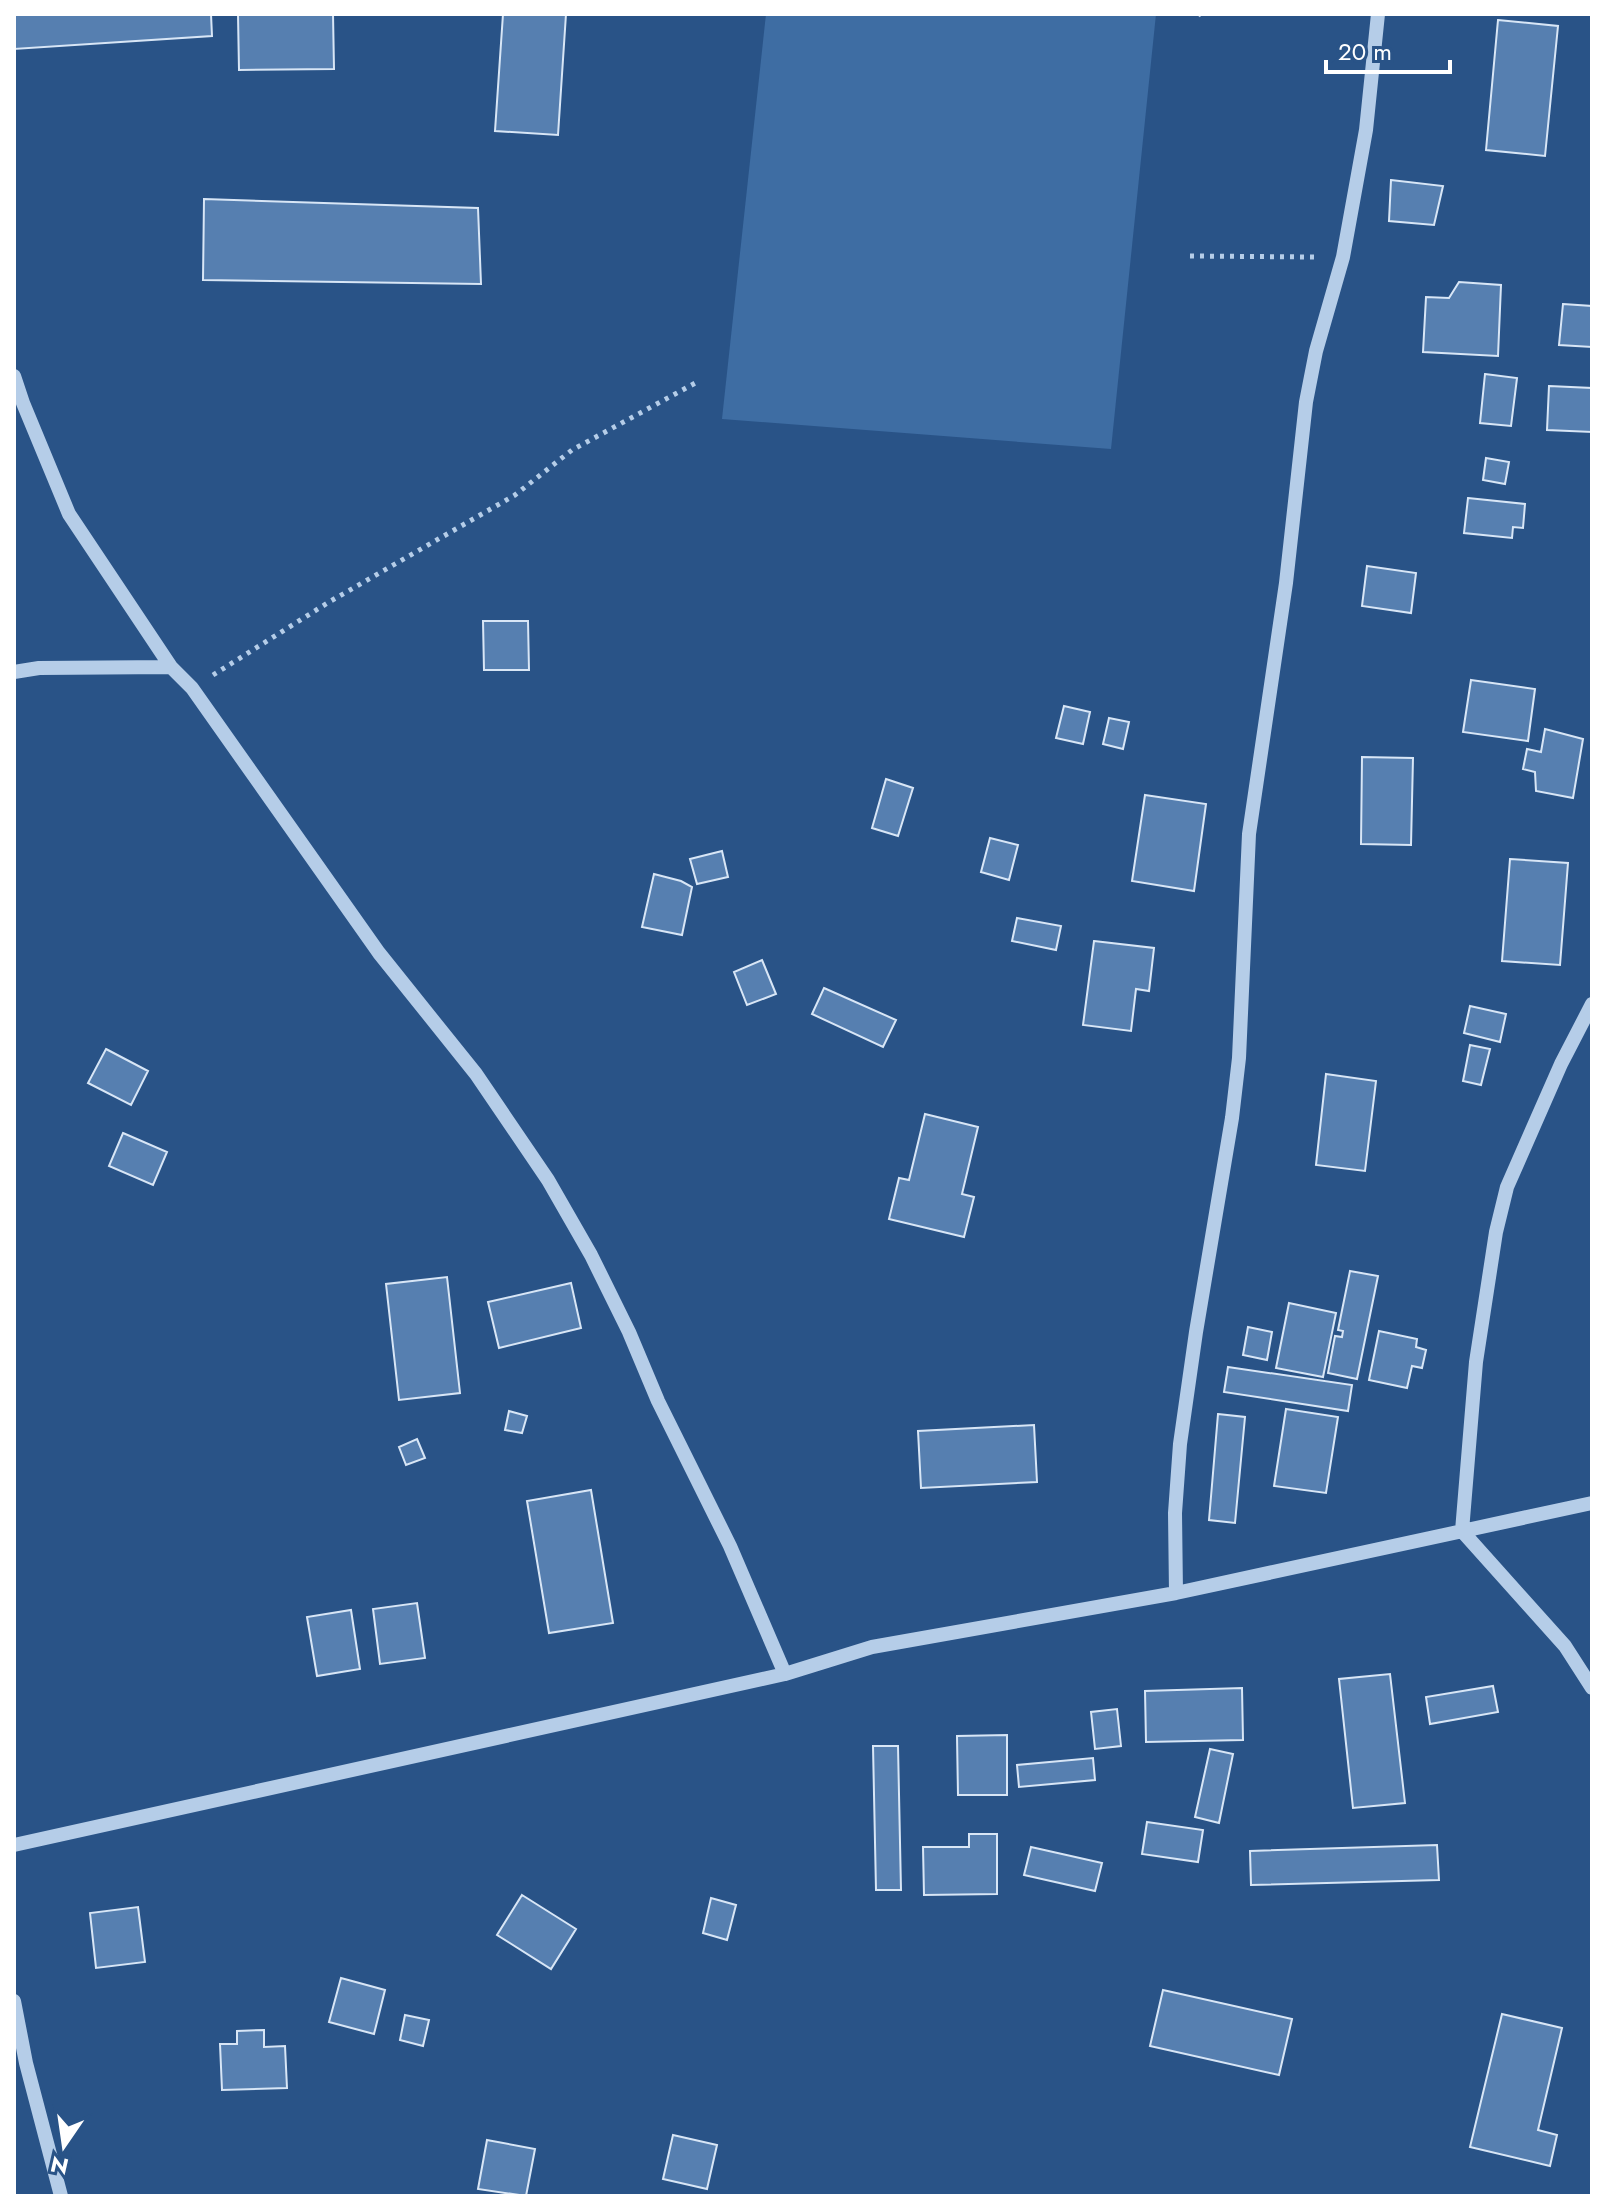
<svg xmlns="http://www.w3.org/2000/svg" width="1606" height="2210" font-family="Jost,sans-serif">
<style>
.green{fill:#3e6da3}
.building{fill:#567fb0;stroke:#d8e6f6;stroke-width:2}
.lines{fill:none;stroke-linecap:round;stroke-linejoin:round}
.path{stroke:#b5cde8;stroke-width:5;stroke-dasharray:4 6;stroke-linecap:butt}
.minor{stroke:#b5cde8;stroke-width:14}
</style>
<rect width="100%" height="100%" fill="#295387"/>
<path class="green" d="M766,14H1156L1111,449L722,419Z"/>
<path class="building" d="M14,14H211L212,36L14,49Z
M333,14L334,69L239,70L238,15Z
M503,14H566L558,135L495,131Z
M1498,20L1558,26L1545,156L1486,150Z
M1391,180L1443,186L1434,225L1389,221Z
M204,199L478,208L481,284L203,280Z
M1459,282L1501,285L1498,356L1423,352L1426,297L1449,298Z
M1563,304L1592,306V347L1559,345Z
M1485,374L1517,378L1511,426L1480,423Z
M1549,386L1592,388V432L1547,430Z
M1486,458L1509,462L1505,484L1483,480Z
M1468,498L1525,504L1523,528L1513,527L1512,538L1464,533Z
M1367,566L1416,573L1411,613L1362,606Z
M483,621H528L529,670H484Z
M1471,680L1535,689L1528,741L1463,732Z
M1064,706L1090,712L1083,744L1056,738Z
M1109,718L1129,722L1123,749L1103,744Z
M1545,729L1583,739L1573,798L1536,791L1535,772L1523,769L1527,749L1541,752Z
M1362,757L1413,758L1411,845L1361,844Z
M886,779L913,788L898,836L872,828Z
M1145,795L1206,804L1194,891L1132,881Z
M990,838L1018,845L1009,880L981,872Z
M722,851L728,877L697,884L690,859Z
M1510,859L1568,863L1560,965L1502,961Z
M654,874L681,881L692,887L682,935L642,927Z
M1017,918L1061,926L1056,950L1012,941Z
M1094,941L1154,948L1149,991L1136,989L1131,1031L1083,1025Z
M762,960L776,994L747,1005L734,972Z
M824,988L896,1020L883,1047L812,1014Z
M1470,1006L1506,1014L1500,1042L1464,1033Z
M1470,1045L1490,1049L1481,1085L1463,1081Z
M106,1049L148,1071L131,1105L88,1083Z
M1326,1074L1376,1081L1365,1171L1316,1165Z
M925,1114L978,1127L962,1194L974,1197L964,1237L889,1219L899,1178L909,1180Z
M123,1133L167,1152L153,1185L109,1166Z
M1350,1271L1378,1276L1357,1379L1328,1373L1335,1336L1342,1337L1343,1331L1338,1330Z
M447,1277L460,1393L399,1400L386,1284Z
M571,1283L581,1328L499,1348L488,1302Z
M1289,1303L1336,1313L1323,1377L1276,1368Z
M1248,1327L1272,1332L1267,1360L1243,1355Z
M1379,1331L1417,1339L1416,1347L1426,1350L1422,1368L1412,1366L1407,1388L1369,1380Z
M1228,1367L1352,1385L1348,1411L1224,1392Z
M1286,1409L1338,1417L1326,1493L1274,1486Z
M509,1411L527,1416L522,1433L505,1430Z
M1218,1414L1245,1417L1235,1523L1209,1520Z
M1034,1425L1037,1482L921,1488L918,1431Z
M417,1439L425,1458L406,1465L399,1447Z
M591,1490L613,1623L549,1633L527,1501Z
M417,1603L425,1658L380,1664L373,1609Z
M351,1610L360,1669L317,1676L307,1617Z
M1390,1674L1405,1803L1353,1808L1339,1679Z
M1493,1686L1498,1712L1430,1724L1426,1697Z
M1242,1688L1243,1740L1146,1742L1145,1691Z
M1117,1709L1121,1746L1095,1749L1091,1712Z
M1007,1735V1795H958L957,1736Z
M873,1746H898L901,1890H876Z
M1210,1749L1233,1754L1219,1823L1195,1817Z
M1093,1758L1095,1780L1019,1787L1017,1765Z
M1147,1822L1203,1830L1198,1862L1142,1854Z
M969,1834H997V1894L924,1895L923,1847H969Z
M1437,1845L1439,1880L1251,1885L1250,1851Z
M1031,1847L1102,1863L1095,1891L1024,1875Z
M522,1895L576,1929L551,1969L497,1935Z
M711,1898L736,1905L727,1940L703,1933Z
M138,1907L145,1962L96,1968L90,1913Z
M341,1978L385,1990L374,2034L329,2022Z
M1163,1990L1292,2019L1279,2075L1150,2046Z
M1502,2014L1562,2028L1538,2130L1557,2135L1550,2166L1470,2147Z
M405,2015L429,2020L423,2046L400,2040Z
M264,2030V2047L285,2046L287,2088L222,2090L220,2044H237V2031Z
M673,2135L717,2145L707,2189L663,2179Z
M487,2140L535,2149L526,2196L478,2189Z"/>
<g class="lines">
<path class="path" d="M1198,15L1200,14
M1190,256L1314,257
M213,675L329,602L515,495L572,450L699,381"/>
<path class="minor" d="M14,376L23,403L69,514L171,667L192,688L379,953L476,1074L548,1180L591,1255L629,1332L658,1401L730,1546L785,1674
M14,672L39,668L171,667
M1592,1004L1561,1064L1507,1187L1496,1232L1476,1362L1462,1531L1565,1646L1592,1688
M1176,1593L1175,1513L1180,1444L1196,1332L1232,1118L1239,1058L1249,834L1286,583L1306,402L1316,351L1343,257L1366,130L1378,14
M14,1845L785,1674L872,1647L1176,1593L1592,1503
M14,2001L26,2063L61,2196"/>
</g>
<rect width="1606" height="2210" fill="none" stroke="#ffffff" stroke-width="32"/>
<g transform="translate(64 2146) rotate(193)" stroke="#295387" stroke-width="6" paint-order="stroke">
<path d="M0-6L14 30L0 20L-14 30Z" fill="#ffffff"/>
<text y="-12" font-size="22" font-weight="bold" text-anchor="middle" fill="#ffffff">N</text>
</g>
<path d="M1326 60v12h124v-12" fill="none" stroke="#ffffff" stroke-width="4"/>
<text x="1338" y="60" font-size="24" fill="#ffffff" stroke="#295387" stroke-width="6" paint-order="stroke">20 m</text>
</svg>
